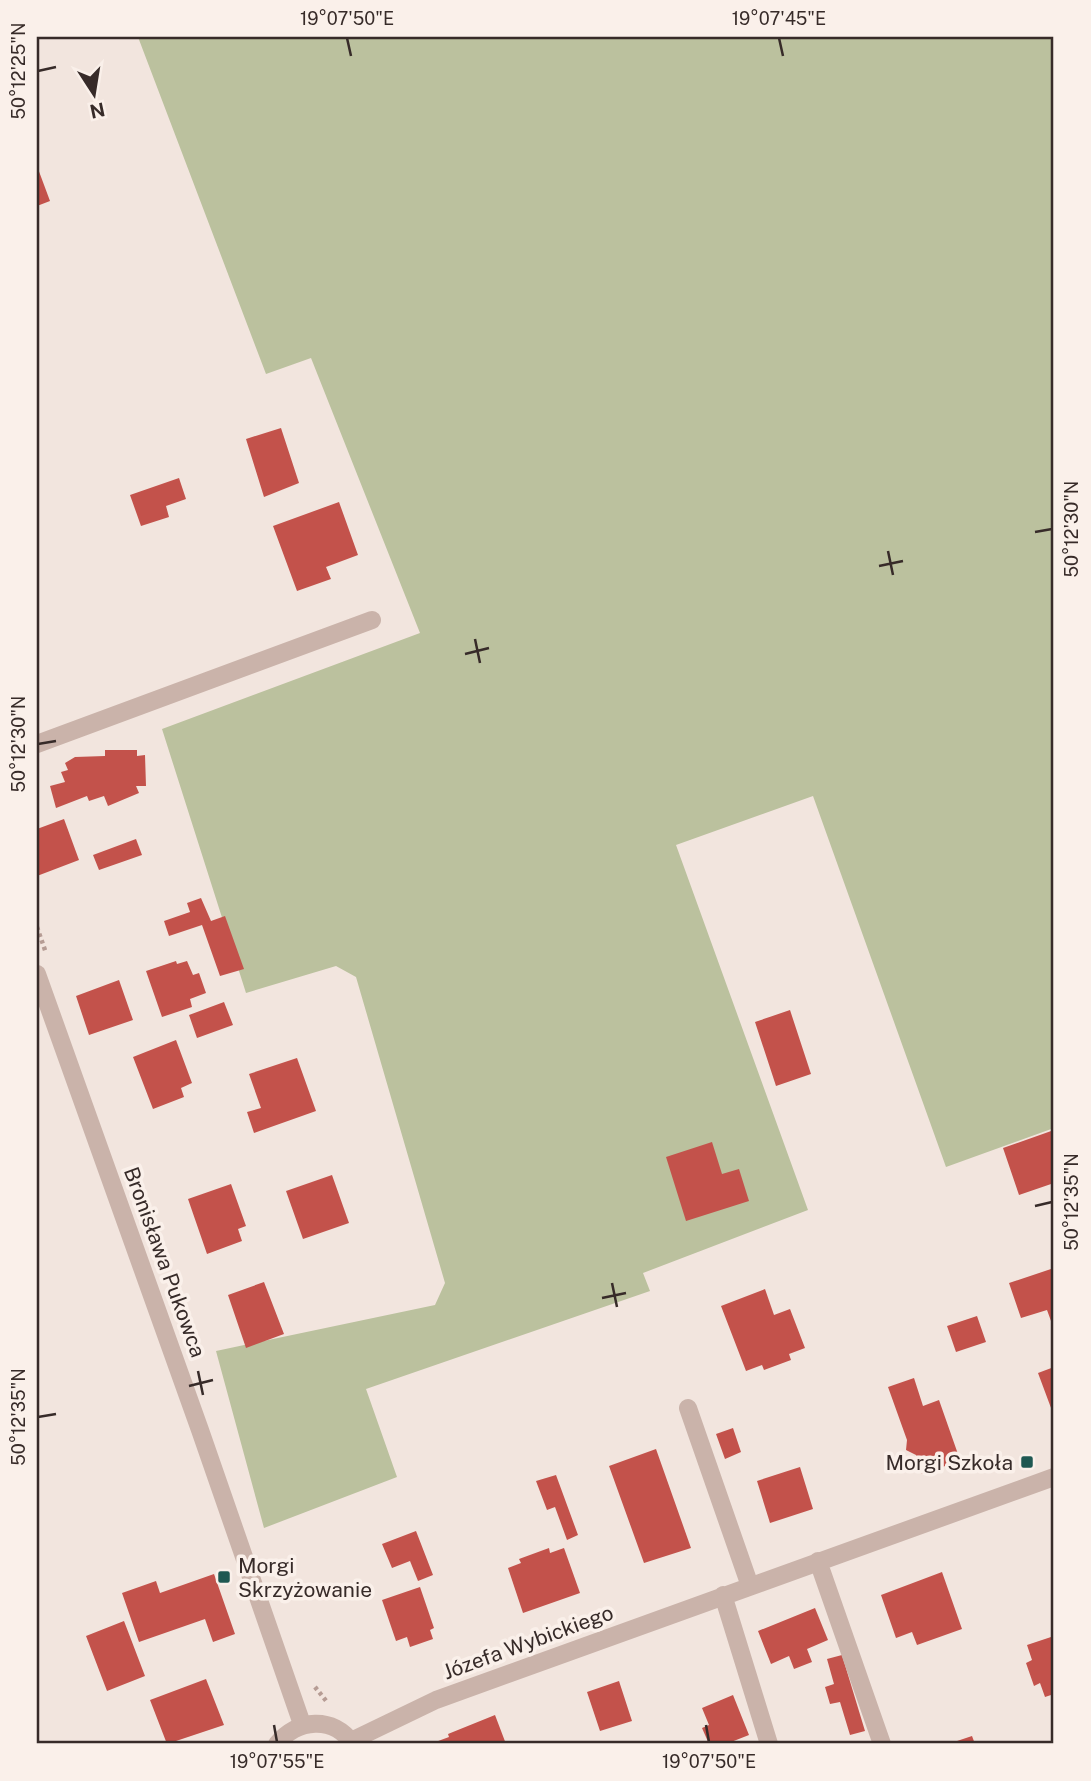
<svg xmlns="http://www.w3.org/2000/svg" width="1091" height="1781" font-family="'Public Sans',sans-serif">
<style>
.green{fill:#bbc19e}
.building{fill:#c3524b}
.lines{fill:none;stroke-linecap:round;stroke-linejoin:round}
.path{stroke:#b69c94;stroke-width:4.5;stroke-dasharray:3.5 3.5;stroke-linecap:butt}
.minor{stroke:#cab3aa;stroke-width:18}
.ticks{fill:none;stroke:#372b29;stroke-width:2.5}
.poi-dot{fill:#1f5852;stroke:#faf0ea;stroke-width:2.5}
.labels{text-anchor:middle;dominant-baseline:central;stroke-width:7;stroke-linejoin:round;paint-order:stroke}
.street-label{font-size:21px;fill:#372b29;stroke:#faf0ea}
.poi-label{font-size:21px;fill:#372b29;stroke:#faf0ea;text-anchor:end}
.neatline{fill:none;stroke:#372b29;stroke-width:2.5}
.ticks-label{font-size:18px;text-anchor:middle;fill:#372b29}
</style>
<rect width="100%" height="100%" fill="#f2e5de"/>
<path class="green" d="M138,37H1051L1054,48V1128L946,1167L813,796L676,845L808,1210L643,1273L650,1291L366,1389L397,1477L264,1528L216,1351L435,1305L445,1283L356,977L336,966L246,993L162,729L420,633L311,358L266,374Z"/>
<path class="building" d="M37,166L50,201L37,206Z
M281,428L299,483L264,497L246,439Z
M179,478L186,499L166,506L169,517L141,526L130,495Z
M339,502L358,555L326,567L331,579L297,591L273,526Z
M105,750H137V756L145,755L146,786H136L139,793L108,806L104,796L89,801L87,796L56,808L50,786L65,782L61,772L68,770L65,763L75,757L105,756Z
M64,819L79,860L37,876V829Z
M136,839L142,855L99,870L93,855Z
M201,898L211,921L225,916L244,969L220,976L202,925L169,936L164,921L190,912L187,903Z
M176,961L177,964L187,961L193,975L199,973L206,993L190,999L192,1007L162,1017L146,971Z
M119,980L133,1020L89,1035L76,996Z
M224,1002L233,1025L197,1038L189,1015Z
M790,1010L811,1074L776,1086L755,1022Z
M176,1040L192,1083L181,1088L184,1097L153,1109L133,1057Z
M297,1058L316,1111L254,1133L247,1112L261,1108L249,1074Z
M1054,1130V1183L1019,1195L1003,1148Z
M712,1142L722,1174L739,1169L749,1201L686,1221L666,1157Z
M332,1175L349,1223L303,1239L286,1191Z
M231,1184L246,1226L238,1229L242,1241L207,1254L188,1199Z
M1054,1268V1320L1051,1321L1047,1310L1021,1318L1009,1283Z
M264,1282L284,1334L246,1348L228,1295Z
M765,1289L774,1315L790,1309L805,1348L789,1354L791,1360L764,1370L762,1365L746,1371L721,1306Z
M977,1316L986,1342L956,1352L947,1326Z
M1054,1367V1416L1038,1373Z
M914,1378L923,1406L939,1400L959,1457L950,1460L951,1464L922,1474L916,1455L906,1450L907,1440L888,1387Z
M733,1428L741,1452L725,1459L716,1434Z
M656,1449L691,1548L644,1563L609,1466Z
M800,1467L813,1509L770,1523L757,1481Z
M556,1475L578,1535L567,1540L555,1507L547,1510L536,1481Z
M416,1531L433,1575L418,1581L410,1561L392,1568L382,1544Z
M549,1548L550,1553L564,1548L580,1593L523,1613L508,1568L521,1563L519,1559Z
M942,1572L962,1629L917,1645L912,1632L896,1638L881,1595Z
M214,1574L235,1634L213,1642L205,1619L139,1642L122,1593L156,1581L160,1593Z
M420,1587L434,1628L430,1630L433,1639L410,1647L407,1637L396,1641L382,1600Z
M815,1608L828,1640L807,1649L812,1662L794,1669L789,1656L771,1664L758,1631Z
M124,1621L145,1676L107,1691L86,1636Z
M1054,1636V1694L1045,1697L1040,1683L1034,1686L1026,1663L1032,1660L1027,1645Z
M842,1655L865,1731L850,1735L840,1702L830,1704L825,1687L834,1684L827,1659Z
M206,1679L224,1725L167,1744L150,1700Z
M619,1681L632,1721L600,1731L587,1692Z
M733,1695L749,1735L726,1744H709L702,1728L709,1725L702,1708Z
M495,1715L506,1744H430L449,1737L448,1734Z
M972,1736L975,1744H948Z"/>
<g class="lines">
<path class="path" d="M37,927L46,953
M315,1687L327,1702"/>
<path class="minor" d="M37,744L372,620
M37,974L200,1430L302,1724
M688,1408L750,1586
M818,1561L882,1744
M723,1595L769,1744
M351,1741L436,1700L1054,1477
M277,1744C297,1719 333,1715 353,1744"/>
</g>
<path class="ticks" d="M347,38L351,56M779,38L783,56M38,71L56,67M1035,532L1052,529M888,551L893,575M879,566L903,561M475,639L480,663M465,654L489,648M38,744L56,741M1035,1206L1052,1202M612,1283L617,1307M602,1298L626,1293M198,1371L203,1395M189,1386L213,1380M38,1417L56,1414M274,1725L277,1742M706,1725L709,1742"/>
<g class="poi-dot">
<rect x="1020" y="1455" width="14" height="14" rx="3.5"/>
<rect x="217" y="1570" width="14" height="14" rx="3.5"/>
</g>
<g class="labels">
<g class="street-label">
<text transform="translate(165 1262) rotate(70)">Bronisława Pukowca</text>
<text transform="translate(528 1642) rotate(-20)">Józefa Wybickiego</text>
</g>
<g class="poi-label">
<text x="1013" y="1462">Morgi Szkoła</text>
<text x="238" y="1565" text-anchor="start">Morgi<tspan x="238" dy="24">Skrzyżowanie</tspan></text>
</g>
</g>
<rect width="1091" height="1781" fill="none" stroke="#faf0ea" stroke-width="77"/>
<g transform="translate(94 94) rotate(168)" stroke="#faf0ea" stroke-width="5" paint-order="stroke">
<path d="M0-5L12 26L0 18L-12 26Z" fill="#372b29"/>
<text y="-10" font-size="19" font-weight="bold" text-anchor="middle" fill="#372b29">N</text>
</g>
<rect x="38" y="38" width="1014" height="1704" class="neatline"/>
<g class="ticks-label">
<text x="347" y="25">19°07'50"E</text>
<text x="779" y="25">19°07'45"E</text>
<text transform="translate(19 71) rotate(-90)" y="6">50°12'25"N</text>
<text transform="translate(1072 529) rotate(-90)" y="6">50°12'30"N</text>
<text transform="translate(19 744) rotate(-90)" y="6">50°12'30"N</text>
<text transform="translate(1072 1202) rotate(-90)" y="6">50°12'35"N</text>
<text transform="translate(19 1417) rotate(-90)" y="6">50°12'35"N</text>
<text x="277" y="1768">19°07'55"E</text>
<text x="709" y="1768">19°07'50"E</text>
</g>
</svg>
